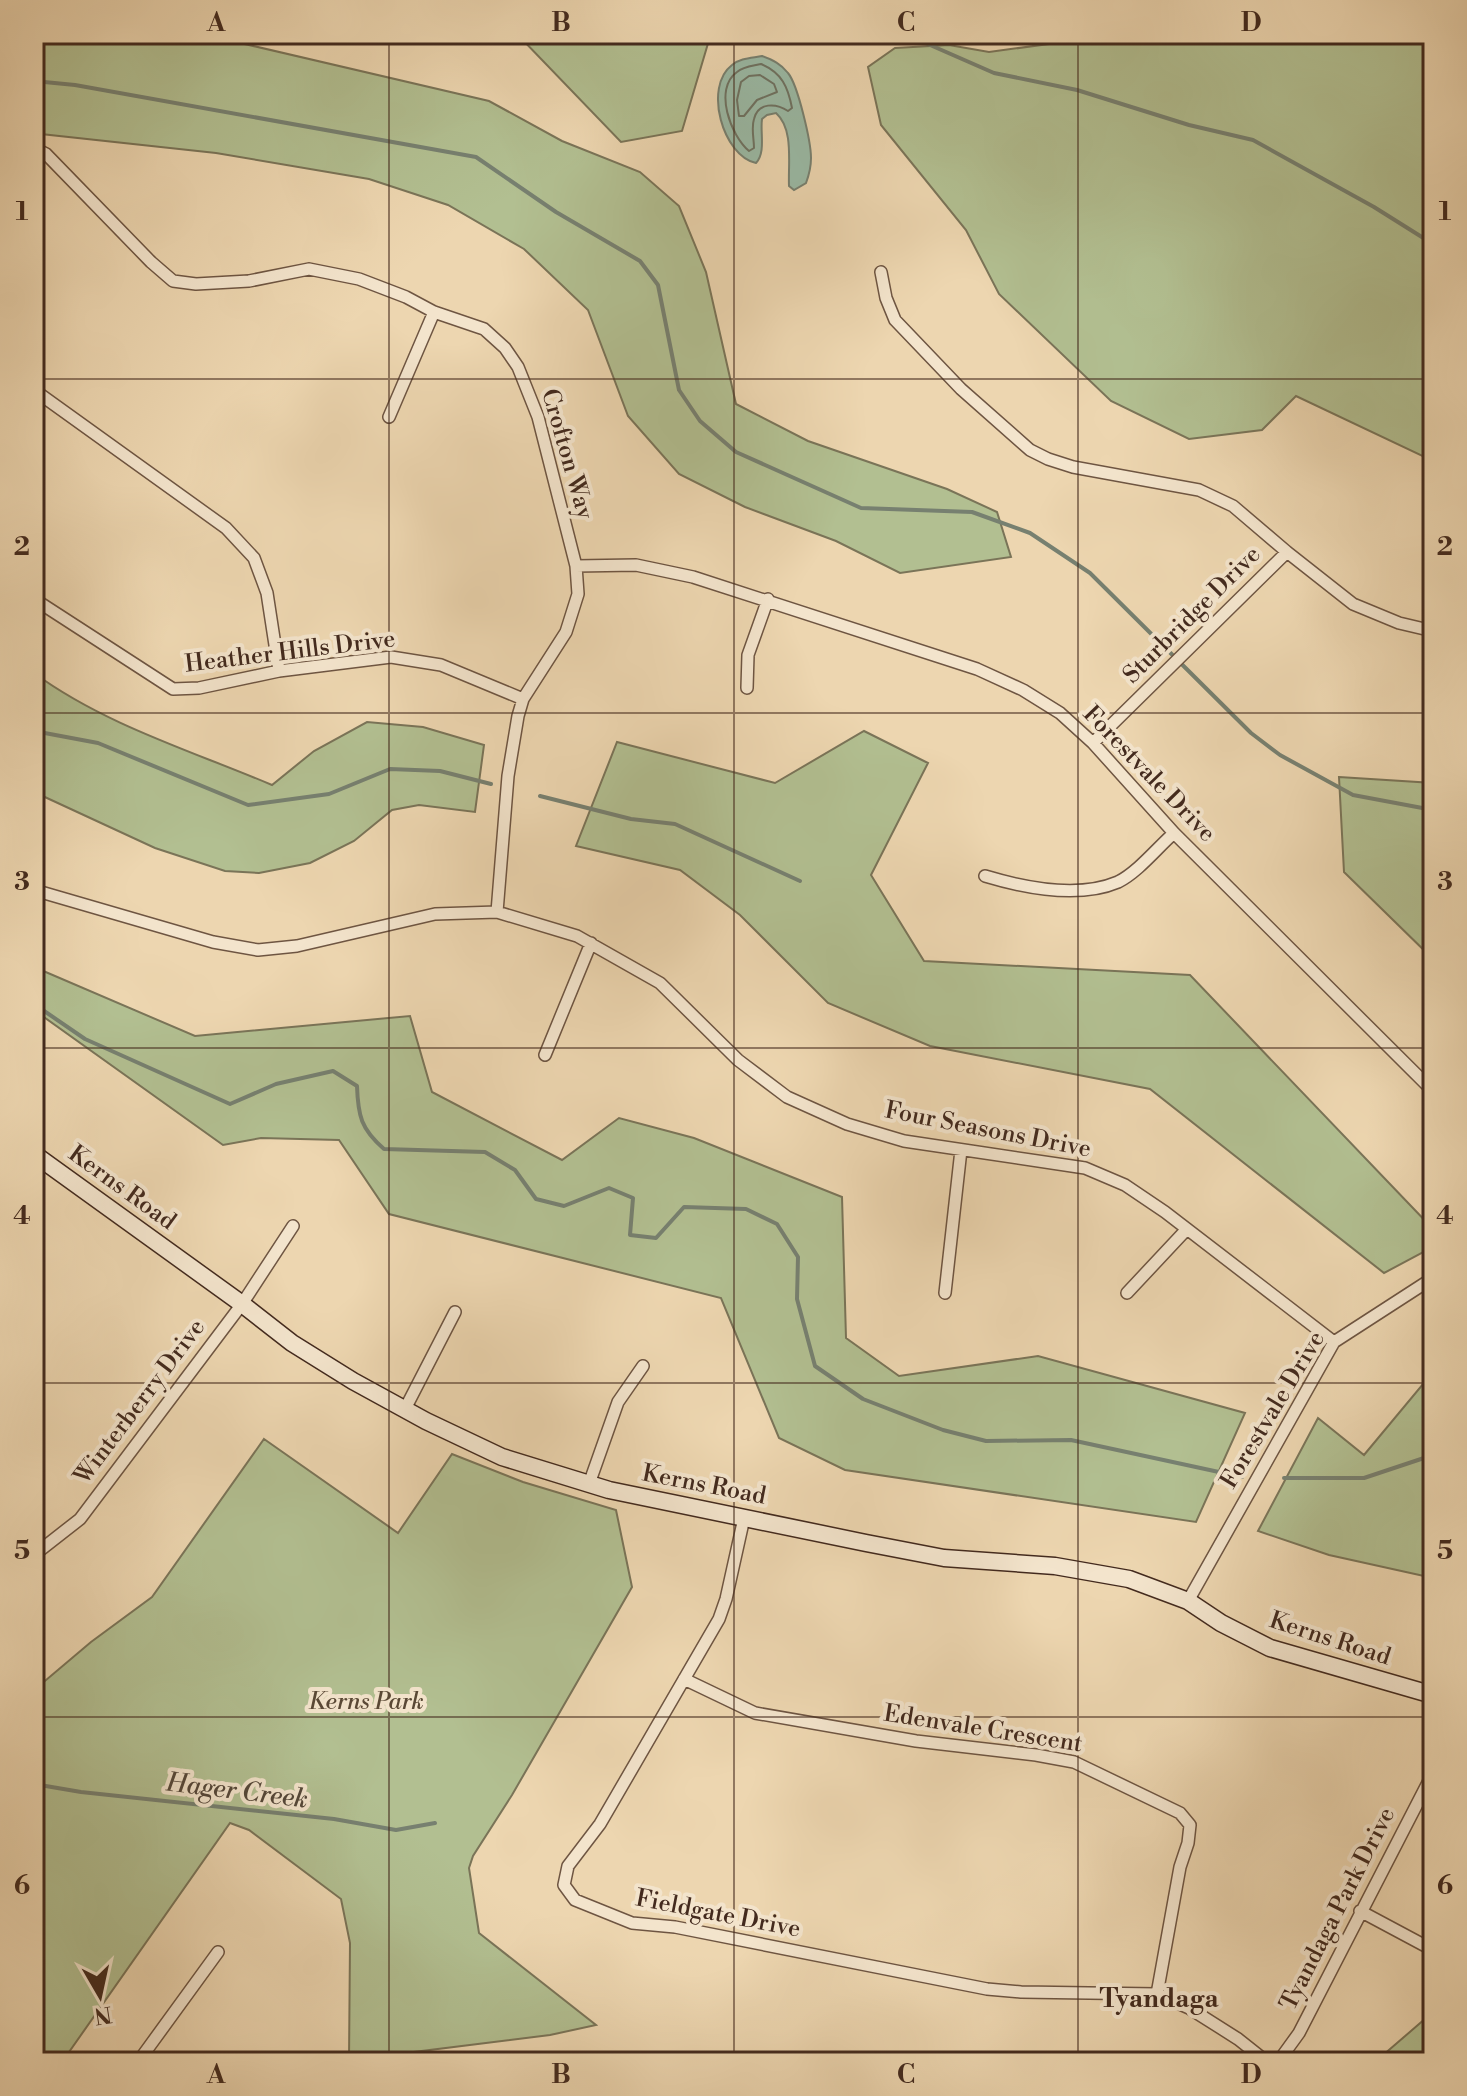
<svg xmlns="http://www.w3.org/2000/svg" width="1467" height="2096" font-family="'Libre Bodoni',serif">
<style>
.green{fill:#b2bf91;stroke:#7a7458;stroke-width:2}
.water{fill:#9abaa6;stroke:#778070;stroke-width:2}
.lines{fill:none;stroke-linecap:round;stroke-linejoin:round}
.shore{stroke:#6e7262;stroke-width:2}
.stream{stroke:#778070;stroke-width:4}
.street-casing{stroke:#6e5542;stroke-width:14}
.secondary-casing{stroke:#432a1e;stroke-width:19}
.street{stroke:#f3e4cc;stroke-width:11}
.secondary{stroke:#f3e4cc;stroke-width:16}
.grid{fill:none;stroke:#432a1e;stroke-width:2;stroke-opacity:0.55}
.labels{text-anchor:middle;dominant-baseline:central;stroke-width:8;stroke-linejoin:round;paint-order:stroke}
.street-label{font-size:24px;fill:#432a1e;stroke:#f3e4cc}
.park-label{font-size:24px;font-style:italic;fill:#594835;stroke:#f3e4cc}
.water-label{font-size:26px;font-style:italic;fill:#544739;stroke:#f3e4cc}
.neighbourhood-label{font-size:26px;font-weight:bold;fill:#432a1e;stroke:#f3e4cc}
.neatline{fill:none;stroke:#432a1e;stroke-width:3}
.grid-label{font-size:26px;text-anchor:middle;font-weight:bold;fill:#432a1e}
</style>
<rect width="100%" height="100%" fill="#edd6b0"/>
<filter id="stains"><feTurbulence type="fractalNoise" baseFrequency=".0025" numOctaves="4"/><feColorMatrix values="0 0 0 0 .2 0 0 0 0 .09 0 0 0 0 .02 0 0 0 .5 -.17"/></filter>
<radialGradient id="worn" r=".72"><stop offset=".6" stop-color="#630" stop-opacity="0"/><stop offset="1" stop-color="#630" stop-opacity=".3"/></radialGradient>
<path class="green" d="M34,34H202L489,101L562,141L640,172L679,206L706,272L736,404L808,441L947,489L997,512L1011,557L900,573L836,541L745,507L679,474L628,416L588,310L524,249L448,205L369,179L216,153L41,134L34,128Z
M517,34H706L709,40L682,131L621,142Z
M1123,34H1433V461L1296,396L1262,430L1189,439L1111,401L999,294L966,230L881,125L868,67L895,48L949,45L989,52Z
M34,673C105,725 192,751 272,785L314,751L367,722L423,727L484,745L475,812L419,805L392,810L354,841L310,863L259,873L225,871L155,848L34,792Z
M864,731L928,763L871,875L924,961L1190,975L1433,1229V1247L1384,1273L1150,1089L930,1046L828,1003L740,915L680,870L576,846L617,742L775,783Z
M1339,777L1433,783V959L1344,872Z
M34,967L195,1036L410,1016L432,1092L562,1160L619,1118L694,1138L842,1197L846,1338L899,1376L1038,1356L1245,1413L1196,1522L845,1470L779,1438L721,1298L389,1214L339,1140L261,1138L223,1145L34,1010Z
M1433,1372V1578L1329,1555L1258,1531L1318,1418L1364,1455Z
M264,1439L398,1533L452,1454L523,1482L616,1510L632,1587L512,1795L473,1856L469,1868L479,1933L596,2025L550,2035L349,2060L350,1943L341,1899L249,1830L230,1823L62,2062H34V1685L39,1686L91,1642L152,1597Z
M1433,2012V2062H1375Z"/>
<path class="water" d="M762,56C773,60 781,64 788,73C798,85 811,142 811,158C811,167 809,175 806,183L794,190L789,186C788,163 794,129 776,113L767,115L762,119C760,133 766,152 756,163C723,156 703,87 732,65C740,58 752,58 762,56Z"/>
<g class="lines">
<path class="shore" d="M761,64C782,73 788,87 792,108L788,111C776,103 758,102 754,119C751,128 754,139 754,148L749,151C731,136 713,89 737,72C744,66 753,66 761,64Z
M760,75L774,84L777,92L757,100L744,116H739L737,100L741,82L749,76Z"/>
<path class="stream" d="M905,34L994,73L1077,90L1189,125L1253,140L1374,207L1433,244
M34,81L75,85L476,157L556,212L640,261L658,285L679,390L700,421L736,452L861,508L972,512L1030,533L1090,573L1251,733L1280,755L1353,795L1433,810
M34,731L98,743L248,805L329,794L390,769L440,771L491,784
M540,796L631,819L675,824L800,881
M34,1004L85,1039L230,1104L276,1084L333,1071L357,1086C358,1116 361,1129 384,1149L485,1152L515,1170L536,1199L564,1206L609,1188L633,1198L630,1235L656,1238L684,1207L746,1209L777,1224L798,1257L797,1299L815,1366L863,1399L943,1430L986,1441L1071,1440L1242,1477
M1284,1478H1364L1433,1455
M34,1784L81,1792L334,1819L396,1830L435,1823"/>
<defs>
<path id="street" d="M34,148L46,154L151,262L173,281L196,284L249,281L309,269L359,279L406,297L434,312L484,329L505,348L518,367L538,417L576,566L578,594L566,632L523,699L518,716L508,776L497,912
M881,272L886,298L895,320L961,389L1030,450L1048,459L1073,467L1199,490L1233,506L1287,552L1353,604L1399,623L1433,631
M34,390L226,528L254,558L267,593L279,671
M389,417L434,312
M576,566L636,565L693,577L977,669L1023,690L1060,713L1093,743L1174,833L1433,1091
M34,599L173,689L199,688L279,671L391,657L441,665L523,699
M747,688L748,655L768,599
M1093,743L1287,552
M985,876C1025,888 1078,899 1118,882C1138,872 1157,848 1174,833
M34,890L213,942L258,950L297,946L435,914L497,912L577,936L660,983L738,1060L787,1097L847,1124L904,1141L1085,1168L1125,1185L1165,1212L1334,1342
M545,1055L591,943
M945,1293L961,1150
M1127,1293L1186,1230
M405,1409L455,1312
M589,1484L618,1402L643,1366
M744,1518L726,1599L719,1619L600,1824L568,1866L564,1885L575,1900L632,1923L675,1927L987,1989L1021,1992L1157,1994L1189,2008L1238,2039L1267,2062
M34,1555L80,1519L242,1304L293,1226
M1188,1601L1334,1342L1433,1278
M684,1679L755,1713L916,1741L1036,1755L1074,1762L1180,1813L1190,1825L1188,1843L1180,1867L1157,1994
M1360,1911L1433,1950
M138,2062L218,1952
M1278,2062L1299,2033L1433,1773"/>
<path id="secondary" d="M34,1154L242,1304L292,1343L353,1381L426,1421L502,1457L609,1490L866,1543L944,1558L1055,1566L1129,1579L1188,1601L1221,1623L1270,1648L1433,1695"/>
</defs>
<use href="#street" class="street-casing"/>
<use href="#secondary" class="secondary-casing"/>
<use href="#street" class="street"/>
<use href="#secondary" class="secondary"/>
</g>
<path class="grid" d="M389,34V2062M734,34V2062M1078,34V2062M34,379H1433M34,713H1433M34,1048H1433M34,1383H1433M34,1717H1433"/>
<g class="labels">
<g class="street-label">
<text transform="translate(567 454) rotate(74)">Crofton Way</text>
<text transform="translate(1192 615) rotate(-45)">Sturbridge Drive</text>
<text transform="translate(290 652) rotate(-7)">Heather Hills Drive</text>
<text transform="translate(1149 774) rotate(46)">Forestvale Drive</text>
<text transform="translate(988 1130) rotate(11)">Four Seasons Drive</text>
<text transform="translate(122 1188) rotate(36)">Kerns Road</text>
<text transform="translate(140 1402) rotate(-53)">Winterberry Drive</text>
<text transform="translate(1273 1410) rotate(-59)">Forestvale Drive</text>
<text transform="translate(704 1485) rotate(11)">Kerns Road</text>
<text transform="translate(1330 1639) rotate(18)">Kerns Road</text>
<text transform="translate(983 1729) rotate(9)">Edenvale Crescent</text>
<text transform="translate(1338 1909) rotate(-63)">Tyandaga Park Drive</text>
<text transform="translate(718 1914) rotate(11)">Fieldgate Drive</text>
</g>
<g class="park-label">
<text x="366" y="1702">Kerns Park</text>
</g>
<g class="water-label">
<text transform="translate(237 1791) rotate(7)">Hager Creek</text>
</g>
<g class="neighbourhood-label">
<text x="1159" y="1999">Tyandaga</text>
</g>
</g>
<rect width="1467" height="2096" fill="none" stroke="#edd6b0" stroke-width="88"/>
<g transform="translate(100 1996) rotate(171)" stroke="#f3e4cc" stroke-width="6" paint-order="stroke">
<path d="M0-6L14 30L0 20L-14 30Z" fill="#432a1e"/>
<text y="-12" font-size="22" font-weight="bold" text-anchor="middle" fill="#432a1e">N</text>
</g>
<rect x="44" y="44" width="1379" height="2008" class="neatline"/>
<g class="grid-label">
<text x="216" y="31">A</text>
<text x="561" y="31">B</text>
<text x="906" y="31">C</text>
<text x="1251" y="31">D</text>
<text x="22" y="220">1</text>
<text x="1445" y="220">1</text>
<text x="22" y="555">2</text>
<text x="1445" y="555">2</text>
<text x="22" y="890">3</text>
<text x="1445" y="890">3</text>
<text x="22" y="1224">4</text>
<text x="1445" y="1224">4</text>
<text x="22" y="1559">5</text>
<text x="1445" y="1559">5</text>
<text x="22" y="1894">6</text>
<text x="1445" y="1894">6</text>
<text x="216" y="2083">A</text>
<text x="561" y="2083">B</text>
<text x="906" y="2083">C</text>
<text x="1251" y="2083">D</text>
</g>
<rect width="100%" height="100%" filter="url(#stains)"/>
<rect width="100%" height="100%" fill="url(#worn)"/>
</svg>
